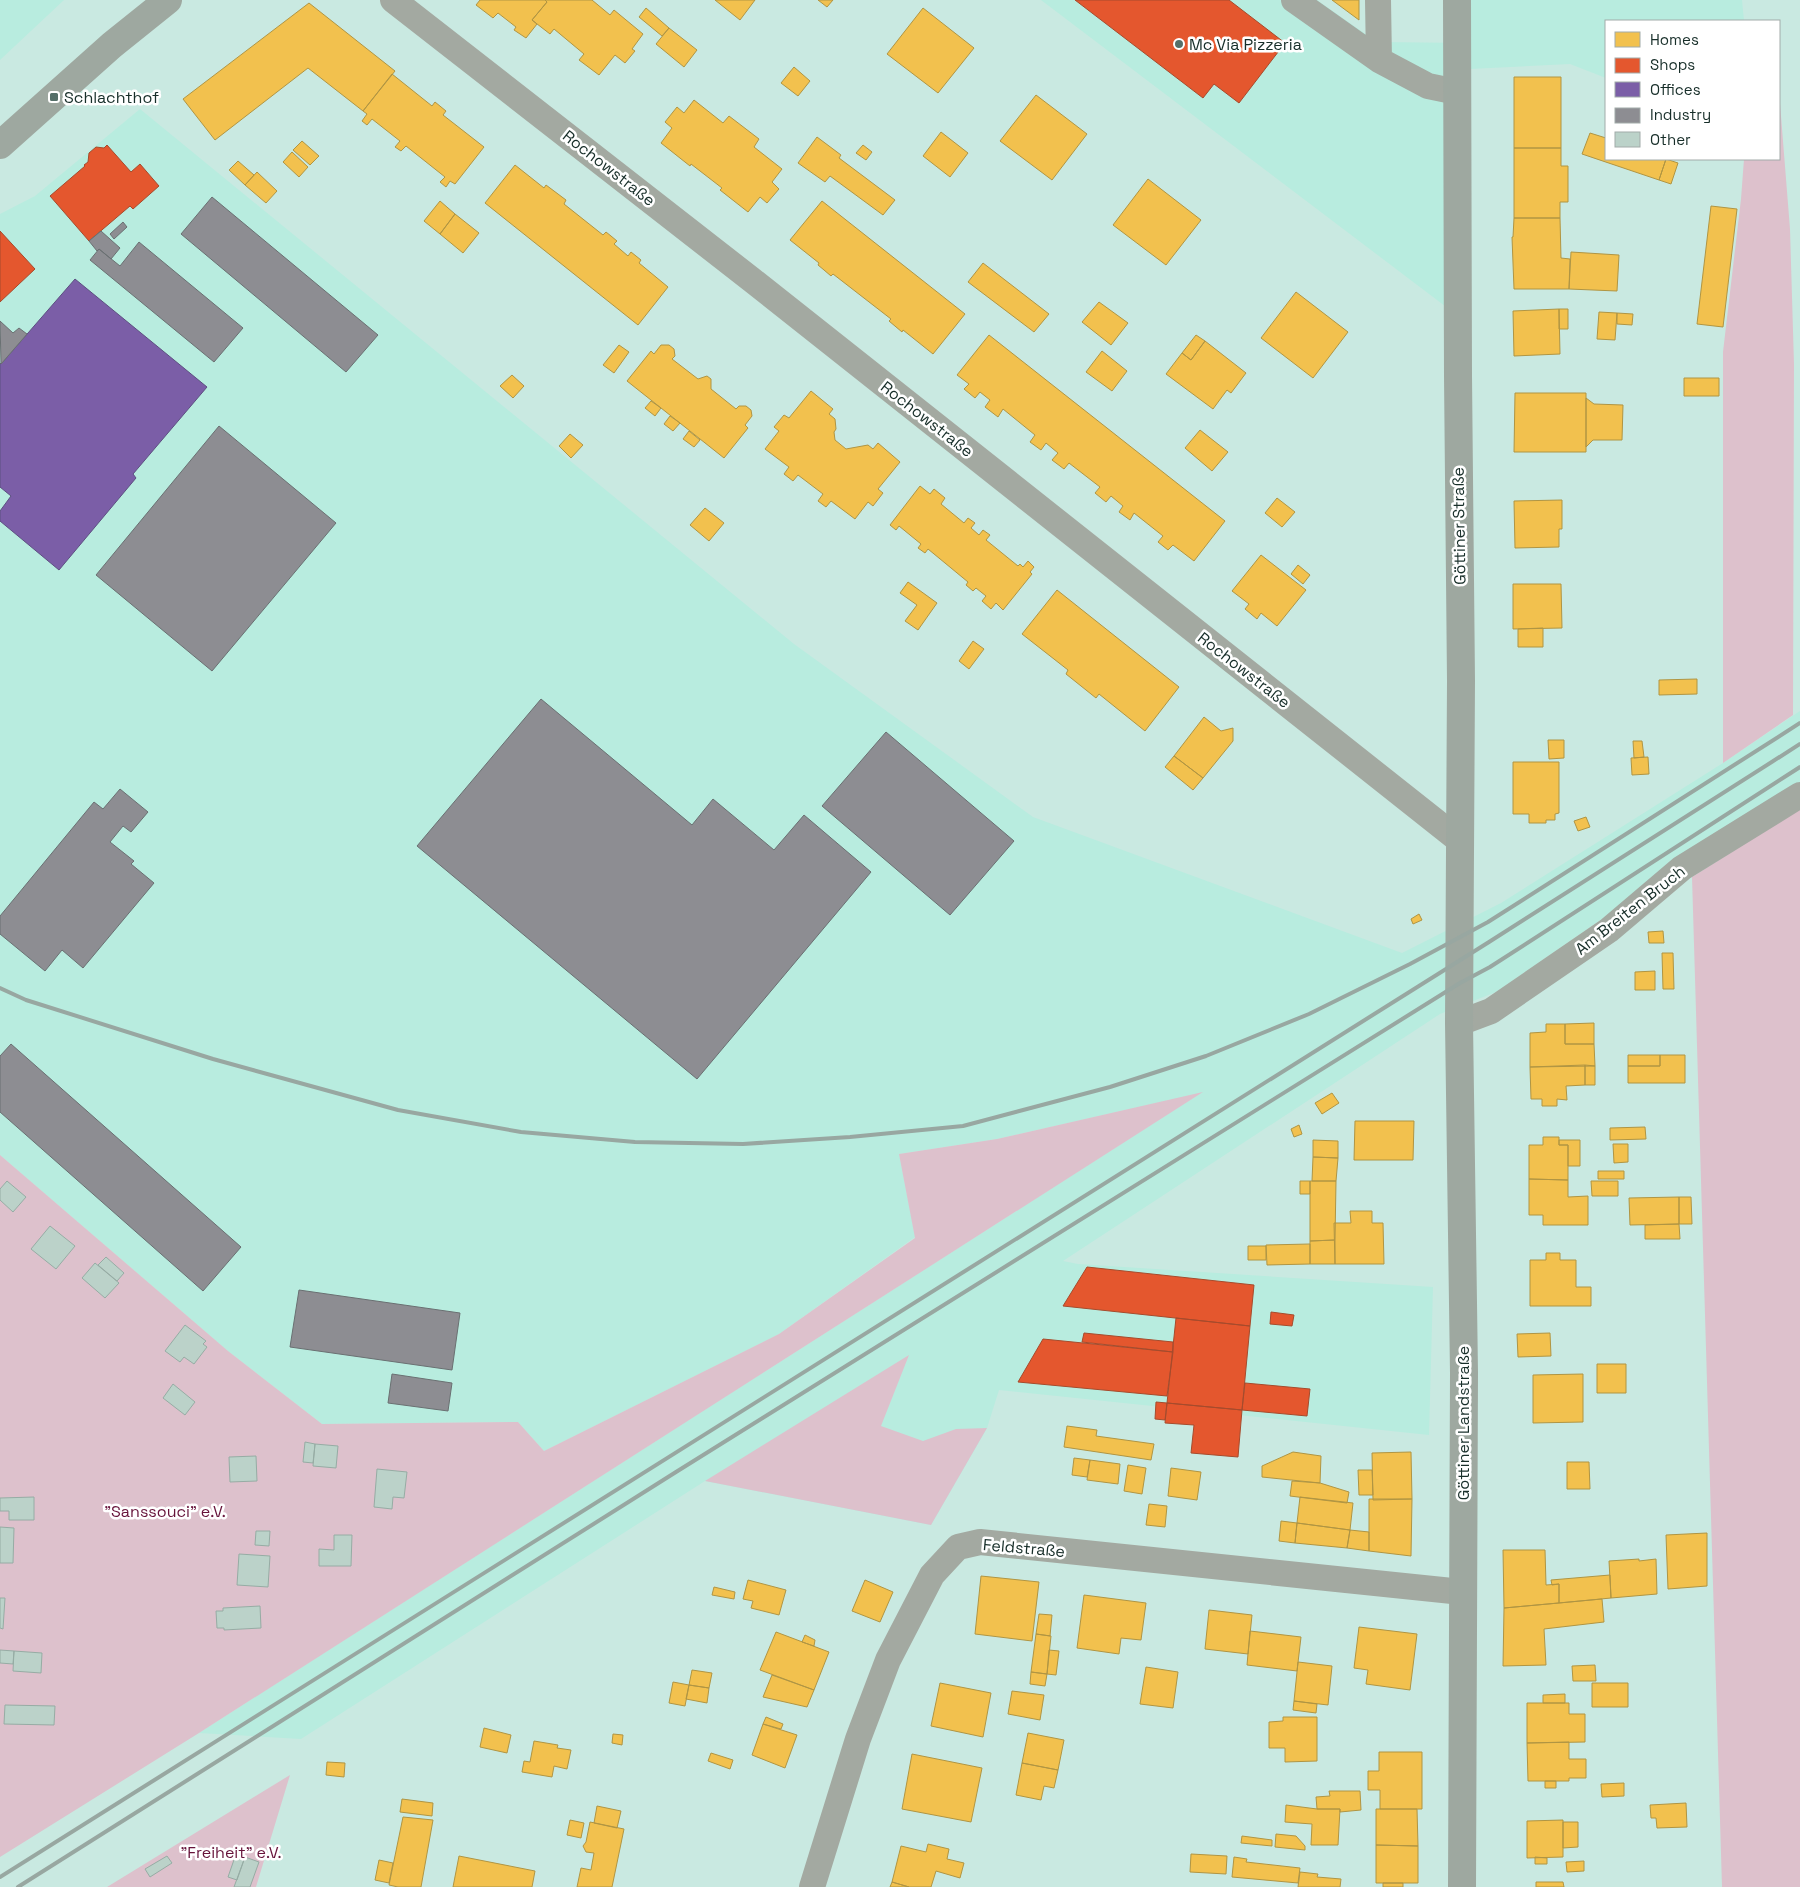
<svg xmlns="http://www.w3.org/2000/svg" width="1800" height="1887" font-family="'Space Grotesk',sans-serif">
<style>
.built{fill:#b8ecdf}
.green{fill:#ddc1cc}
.homes{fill:#f2c14e;stroke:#b09543}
.shops{fill:#e4572e;stroke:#a64b2c}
.offices{fill:#7b5ea7;stroke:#5d5081}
.industry{fill:#8d8d92;stroke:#6a7072}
.building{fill:#bbd2c9;stroke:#96aca4}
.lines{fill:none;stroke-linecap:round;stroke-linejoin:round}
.street{stroke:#a3a9a1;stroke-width:26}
.secondary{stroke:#9ea8a0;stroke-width:28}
.rail{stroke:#98a7a1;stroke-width:4}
.poi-dot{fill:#556f69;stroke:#fff;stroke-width:2}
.labels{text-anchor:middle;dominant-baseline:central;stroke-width:5;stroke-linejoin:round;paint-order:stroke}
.poi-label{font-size:16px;fill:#172e29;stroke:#fff;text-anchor:start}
.street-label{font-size:16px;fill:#172e29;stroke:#fff}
.park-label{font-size:16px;fill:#66133a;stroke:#fff}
</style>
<rect width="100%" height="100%" fill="#c9e9e1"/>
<path class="built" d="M0,0H64L0,60Z
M1041,0H1317L1377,42L1470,43L1468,0H1742L1744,21H1606V78L1570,64L1470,69V325Z
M140,109L794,644L1033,817L1402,953L1501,903L1723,763L1800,711V782L1496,992L1440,1014L1063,1261L1078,1264L1433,1287L1429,1435L999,1390L987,1428L931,1525L705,1481L301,1739L199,1733L1201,1093L997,1139L899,1154L915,1237L779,1334L544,1451L518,1422L322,1424L228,1351L0,1155V214L35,196Z"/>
<path class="green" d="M1779,91L1790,229L1794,364L1793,715L1723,763V352L1741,199L1744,159H1779Z
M1800,809V1887H1722L1692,877Z
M1203,1092L199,1733L0,1857V1155L228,1351L322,1424L518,1422L544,1451L779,1334L915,1238L899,1154L997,1139Z
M909,1355L881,1426L923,1441L956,1429L987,1428L931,1525L705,1481Z
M290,1775L256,1887H107Z"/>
<path class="homes" d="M480,0H545L547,2L532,20L537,24L526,38L514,30L516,27L498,13L493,18L476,5Z
M545,0H592L610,15L614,10L643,34L632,49L635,51L625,63L615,55L599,75L579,60L584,54L554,29L550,34L532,20L547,2Z
M715,0H755L740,20Z
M818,0H833L827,7Z
M1332,0H1359V20Z
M309,3L395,71L363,111L308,68L215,140L183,99Z
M646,8L669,28L662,36L639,17Z
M923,8L974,48L938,93L887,54Z
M669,28L697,50L684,67L656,44Z
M794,67L810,81L798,96L781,83Z
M392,74L432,106L435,102L446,111L443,115L484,147L455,184L450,181L446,187L440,182L445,177L406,146L401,151L395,147L400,141L372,119L367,125L362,121L367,114L363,111Z
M1514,77H1561V148H1514Z
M1036,95L1087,134L1052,180L1000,141Z
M694,100L723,123L729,116L759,139L754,147L782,169L772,182L779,189L767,203L760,197L748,212L720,190L722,188L691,164L690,166L661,143L672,128L665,122L677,107L684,113Z
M941,132L968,153L950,177L923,156Z
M1590,133L1606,138V159H1666L1659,180L1582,154Z
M817,137L841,155L839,158L895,200L883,215L830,176L825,182L798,163Z
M302,141L319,156L310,165L293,150Z
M863,145L872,152L866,160L856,153Z
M1514,148H1561V166H1568V202H1560V218H1514Z
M292,152L308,167L299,177L283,162Z
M1666,159L1678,163L1671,184L1659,180Z
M238,161L254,175L245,185L229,170Z
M515,165L544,188L546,185L566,200L564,204L603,235L606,232L611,236L617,241L614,244L628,256L631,252L641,260L639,263L668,287L638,325L485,203Z
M257,172L277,191L266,203L245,185Z
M1148,179L1201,220L1166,265L1113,225Z
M440,201L455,214L440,234L424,221Z
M822,201L965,314L933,354L903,330L902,332L889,321L891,319L833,274L831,276L824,270L818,265L819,263L790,240Z
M1711,206L1737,209L1723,327L1697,324Z
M455,214L479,233L463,253L440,234Z
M1514,218H1560L1561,258L1570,259L1569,289H1514L1512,237H1513Z
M1571,252L1619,255L1617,291L1569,289Z
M983,263L1049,314L1034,332L968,282Z
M1296,292L1348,332L1313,378L1261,338Z
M1099,302L1128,323L1111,345L1082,322Z
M1559,309L1560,354L1514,356L1513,311Z
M1559,309H1568V329H1559Z
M1599,312L1617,313L1615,340L1597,339Z
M1617,313L1633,314L1632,325L1617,324Z
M989,335L1225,521L1194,561L1173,545L1168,550L1158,542L1163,536L1134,513L1130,520L1119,512L1123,506L1111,496L1106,502L1095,493L1100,487L1069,463L1064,469L1052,460L1058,453L1046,443L1041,450L1030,442L1035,435L1003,409L998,417L985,407L990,400L980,392L975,398L964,389L969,384L957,375Z
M1196,335L1205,341L1191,360L1182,353Z
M1205,341L1246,373L1231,393L1227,390L1213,409L1166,374L1182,353L1191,360Z
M619,345L629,352L614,373L603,365Z
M661,345H669L674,349L675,356L672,359L698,379L707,376L711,379V389L736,409L739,406H746L751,410L752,416L745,425L748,428L724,458L627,381L651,351L654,354Z
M1102,351L1127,371L1112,391L1086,372Z
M512,375L524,386L513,398L500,386Z
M1684,378H1719V396H1684Z
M811,391L833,409L829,414L835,419L836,429L834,432L835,440L846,449L868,445L873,449L878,443L900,462L878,489L883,493L873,506L868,502L855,519L831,501L826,507L818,501L823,494L798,475L793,481L784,474L789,467L765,449L779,431L774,427L784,415L789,418Z
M1515,393H1586V452H1514Z
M1586,398L1594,404L1623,405L1622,440H1593L1586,447Z
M651,401L661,408L655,416L645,408Z
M670,416L680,423L673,431L664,424Z
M1200,430L1228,452L1212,471L1185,448Z
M689,431L700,440L694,447L683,439Z
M570,434L583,445L571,458L559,446Z
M920,486L930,494L934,489L945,498L941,504L964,523L968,518L975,523L971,528L979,535L983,530L990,535L986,540L1018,566L1020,564L1023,567L1028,561L1034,567L1030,572L1032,574L1003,610L996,603L991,609L982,601L986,596L976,588L973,591L966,585L968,582L928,549L925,553L918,548L921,544L899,526L896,530L890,525Z
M1277,498L1295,512L1282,527L1265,513Z
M1562,500V529H1559V547L1515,548L1514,501Z
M705,508L724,523L709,541L690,525Z
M1261,555L1306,590L1277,626L1261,613L1257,619L1245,609L1249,604L1232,591Z
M1298,565L1310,575L1303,584L1291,574Z
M908,582L937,603L918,630L905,621L917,605L900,593Z
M1513,584H1561L1562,628L1513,629Z
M1057,590L1179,687L1145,731L1099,694L1096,698L1066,674L1068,670L1022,634Z
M1543,628V647H1518V629Z
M973,641L984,649L969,669L959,661Z
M1697,679V694L1659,695V680Z
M1204,717L1221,731L1233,728V741L1203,778L1174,756Z
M1548,740H1564V758L1549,759Z
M1633,741H1642L1644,757L1634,758Z
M1174,756L1203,778L1193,790L1165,767Z
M1648,757L1649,774L1632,775L1631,758Z
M1513,762H1559V813L1555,814V820H1546V823H1529V814H1513Z
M1586,817L1590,827L1578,831L1574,821Z
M1419,914L1422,920L1413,924L1411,919Z
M1663,931L1664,943H1649L1648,932Z
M1662,953H1673L1674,989H1663Z
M1655,971V990H1635V972Z
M1594,1023V1044H1565V1024Z
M1546,1024H1565V1044H1594L1595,1066L1530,1067V1033L1546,1032Z
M1628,1055H1660V1066H1628Z
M1660,1055H1685V1083H1628V1066H1660Z
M1585,1065V1085L1566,1086L1567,1100L1557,1099V1106H1542V1099H1531L1530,1067Z
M1585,1065L1595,1066V1085H1585Z
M1332,1093L1339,1103L1322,1114L1315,1103Z
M1355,1121H1414L1413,1160H1354Z
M1299,1125L1302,1134L1294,1137L1291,1129Z
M1645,1127L1646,1139L1610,1140V1128Z
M1543,1137H1559V1145H1568V1180L1529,1179V1145H1543Z
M1313,1140L1338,1141V1158L1313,1157Z
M1559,1140H1580V1166H1568V1145H1559Z
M1613,1144H1628V1162L1614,1163Z
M1313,1157L1338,1158L1336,1181H1312Z
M1598,1171H1624V1179H1598Z
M1529,1179L1568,1180V1197L1588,1196V1225H1543V1215H1529Z
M1300,1181H1310V1194H1300Z
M1310,1181H1336L1335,1240L1310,1241Z
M1591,1181H1618V1196H1592Z
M1679,1197V1224L1630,1225L1629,1198Z
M1679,1197H1691L1692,1224H1679Z
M1350,1211H1372V1223H1383L1384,1264H1335L1334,1223H1351Z
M1679,1224L1680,1239H1645V1225Z
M1335,1240V1264H1310V1241Z
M1310,1244V1264L1267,1265L1266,1245Z
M1248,1246H1266V1260H1248Z
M1546,1253H1560V1260H1576V1287H1591V1306H1530V1260H1546Z
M1550,1333L1551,1356L1518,1357L1517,1334Z
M1597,1364H1626V1393H1597Z
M1583,1374V1422L1533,1423V1375Z
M1067,1426L1097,1430L1096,1436L1154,1444L1151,1460L1064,1447Z
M1293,1452L1321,1456L1320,1483L1262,1477V1466Z
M1411,1452L1412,1499L1373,1500L1372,1453Z
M1074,1458L1090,1460L1087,1477L1072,1475Z
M1090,1460L1120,1464L1118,1484L1087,1480Z
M1567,1462H1589L1590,1489H1567Z
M1128,1465L1146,1468L1142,1494L1124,1491Z
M1171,1468L1201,1472L1197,1500L1168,1496Z
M1358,1470H1372L1373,1495H1359Z
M1292,1481L1320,1483L1349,1492L1347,1503L1290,1496Z
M1300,1497L1353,1503L1350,1530L1297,1523Z
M1369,1499H1412L1411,1556L1369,1551Z
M1149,1504L1167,1506L1165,1527L1146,1525Z
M1281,1521L1297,1523L1295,1543L1279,1541Z
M1297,1523L1350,1530L1347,1548L1295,1543Z
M1350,1530L1369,1532V1551L1347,1548Z
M1707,1533V1586L1668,1589L1666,1535Z
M1503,1550H1545L1546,1585L1559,1584V1603L1504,1608Z
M1639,1559V1561L1656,1559L1657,1594L1611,1598L1609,1561Z
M1610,1575L1611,1598L1559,1603V1584L1552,1585L1551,1580Z
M981,1576L1039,1582L1032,1641L975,1634Z
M748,1580L786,1590L779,1615L751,1608L753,1601L743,1599Z
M865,1580L893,1592L880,1622L852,1611Z
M714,1587L735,1592L734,1599L712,1595Z
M1084,1595L1146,1603L1141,1640L1121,1638L1119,1654L1077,1648Z
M1602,1599L1604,1622L1544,1629L1546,1665L1503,1666L1504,1608Z
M1209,1610L1252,1615L1248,1654L1205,1649Z
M1039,1614L1052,1615L1050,1636L1036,1634Z
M1359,1627L1417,1634L1410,1690L1366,1684L1368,1670L1354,1668Z
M1250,1631L1301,1637L1297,1671L1247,1665Z
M776,1632L829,1652L814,1690L760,1670Z
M1036,1634L1051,1636L1047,1674L1031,1672Z
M805,1635L815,1640L814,1646L802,1642Z
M1049,1650L1059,1651L1056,1675L1047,1674Z
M1298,1662L1332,1666L1328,1705L1294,1701Z
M1595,1665L1596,1681H1573L1572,1666Z
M1146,1667L1178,1672L1173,1708L1140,1704Z
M692,1670L712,1673L709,1688L689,1685Z
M1031,1672L1047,1674L1045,1686L1030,1684Z
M772,1675L814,1690L807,1707L763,1697Z
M673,1682L689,1685L685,1706L669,1703Z
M940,1683L991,1693L983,1737L931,1726Z
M1592,1683H1628V1707H1592Z
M689,1685L709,1688L707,1703L686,1699Z
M1012,1691L1044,1695L1040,1720L1008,1714Z
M1565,1694V1703H1543V1695Z
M1294,1701L1317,1704L1316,1713L1293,1710Z
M1527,1703H1569V1714H1585V1742L1527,1743Z
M766,1717L783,1724L781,1729L763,1724Z
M1283,1717H1317V1761L1285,1762V1748H1269V1722L1283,1721Z
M763,1724L797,1735L785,1768L752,1755Z
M484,1728L511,1735L507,1753L480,1747Z
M1028,1733L1064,1740L1058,1770L1022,1763Z
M613,1734L623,1735L622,1745L612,1743Z
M534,1741L558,1745L557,1748L571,1750L567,1769L554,1766L552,1777L522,1772L524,1761L530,1762Z
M1569,1742V1759H1586V1778H1569V1781H1528L1527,1743Z
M1379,1752H1422V1809H1380V1790H1368V1771H1379Z
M711,1753L733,1760L730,1769L708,1761Z
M912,1754L982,1768L971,1822L902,1809Z
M327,1762L345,1763L344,1777L326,1775Z
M1022,1763L1058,1770L1054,1788L1044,1786L1041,1800L1016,1795Z
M1545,1781H1556V1788H1545Z
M1624,1783V1796L1602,1797L1601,1784Z
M1329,1791H1360L1361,1810L1340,1812V1809H1317L1316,1797L1330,1796Z
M402,1799L433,1803L432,1816L400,1812Z
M1686,1803L1687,1827L1657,1828L1656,1818H1651L1650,1805Z
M1286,1805L1317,1809H1340L1338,1845H1311L1312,1824L1285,1822Z
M597,1806L621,1811L617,1828L594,1823Z
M1376,1809H1417L1418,1846L1376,1845Z
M403,1817L433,1820L421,1887H398L389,1885Z
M570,1820L584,1823L581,1838L567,1835Z
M1563,1820V1857L1527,1858V1821Z
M590,1822L624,1829L612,1887H577L581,1868L591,1870L594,1853L586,1852L583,1846L586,1842Z
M1563,1822H1578V1847L1563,1848Z
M1276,1834L1296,1836L1305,1846V1850L1275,1847Z
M1242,1836L1272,1840V1846L1241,1843Z
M928,1844L949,1849L947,1859L964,1863L960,1878L936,1871L931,1887H909L892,1882L901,1846L926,1852Z
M1376,1845L1418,1846V1883H1376Z
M1191,1854L1227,1856L1226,1874L1190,1872Z
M459,1856L535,1871L532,1887H453Z
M1234,1857L1247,1859L1246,1862L1300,1868L1298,1883L1232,1877Z
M1535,1857L1547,1858V1864H1535Z
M379,1860L393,1863L389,1883L375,1880Z
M1584,1861V1871L1567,1872L1566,1862Z
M1300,1872L1318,1874L1317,1877L1341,1879L1340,1887H1298Z
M892,1882L909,1887H890Z
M1536,1882H1563L1564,1887H1536Z
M1383,1883H1403V1887H1383Z"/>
<path class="shops" d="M1075,0H1229L1285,43L1239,103L1214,84L1203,98Z
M107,145L131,172L140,164L159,186L133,209L130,206L89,241L50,196L85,166L84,165L88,162L89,153L96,147L104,148Z
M0,231L35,269L0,302Z
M1087,1267L1254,1285L1250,1326L1063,1306Z
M1271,1312L1294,1315L1292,1326L1270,1324Z
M1176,1318L1250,1326L1242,1410L1167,1403Z
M1084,1333L1173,1342V1352L1082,1342Z
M1043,1339L1173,1352L1167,1396L1018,1382Z
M1245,1383L1310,1389L1307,1416L1242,1410Z
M1156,1402L1167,1403L1165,1420L1155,1419Z
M1167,1403L1242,1410L1238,1457L1191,1453L1194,1425L1165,1423Z"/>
<path class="offices" d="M75,279L207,387L133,474L136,478L59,570L0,521V511L11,496L0,487V363L1,364Z"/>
<path class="industry" d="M212,197L378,335L346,372L181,234Z
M123,222L127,227L114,239L110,234Z
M101,231L120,248L111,259L99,249L97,251L89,241Z
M139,242L243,328L214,362L90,260L99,249L120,266Z
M0,321L13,333L19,328L27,334L1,364Z
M219,426L336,523L212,671L96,575Z
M541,699L692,825L713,799L774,850L804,815L871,872L697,1079L417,846Z
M886,732L1014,841L950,915L822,806Z
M120,789L148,812L131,832L123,826L110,842L134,861L131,864L154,883L83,968L62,950L45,971L0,934V916L94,802L103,809Z
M11,1044L241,1247L203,1291L0,1112V1056Z
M299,1290L460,1313L452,1370L290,1347Z
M392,1374L452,1383L448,1411L388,1403Z"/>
<path class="building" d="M7,1181L26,1197L13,1212L0,1200V1189Z
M50,1226L75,1246L56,1269L31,1249Z
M106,1257L124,1273L117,1281L98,1265Z
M95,1263L119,1283L105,1298L82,1278Z
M185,1325L206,1341L203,1344L207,1347L194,1364L184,1357L180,1362L165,1351Z
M173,1384L195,1402L185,1415L163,1398Z
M305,1442L315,1444L313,1463L303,1462Z
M315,1444L338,1446L336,1468L313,1466Z
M256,1456L257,1481L230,1482L229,1457Z
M377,1469L407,1472L404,1498L393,1497L392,1509L374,1507Z
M34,1497V1520H9V1511H0V1498Z
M0,1527L14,1528L13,1563H0Z
M256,1531H270L269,1546L255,1545Z
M334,1535H352L351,1566H319V1549L334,1550Z
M239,1554L270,1556L268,1587L237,1585Z
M0,1598H5L3,1629L0,1628Z
M260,1606L261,1628L224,1630V1628H217L216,1611H223V1608Z
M0,1650L14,1651L13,1664L0,1663Z
M14,1651L42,1653L41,1673L13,1671Z
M5,1705L55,1706L54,1725L4,1724Z
M236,1854L245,1857L237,1880L228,1877Z
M167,1856L172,1863L150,1877L145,1869Z
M245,1857L259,1862L250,1887H234Z"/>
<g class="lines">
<path class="street" d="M393,0L752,280L1459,840
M1294,0L1379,60L1428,86L1457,92
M1378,0L1379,60
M1459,1023L1491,1011L1609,930L1682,868L1800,795
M812,1887L858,1739L888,1660L932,1575L958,1547L980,1542L1462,1592"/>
<path class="secondary" d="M1457,0L1458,376L1461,681L1459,1023L1464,1373L1462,1887
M0,145L112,45L168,0"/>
<path class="rail" d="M0,988L26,1000L213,1059L398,1110L521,1132L635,1142L743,1144L850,1137L963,1126L1110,1087L1206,1056L1309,1014L1410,964L1488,922L1800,723
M0,1877L1489,942L1800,744
M18,1887L676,1472L1460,983L1490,967L1800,767"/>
</g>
<g class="poi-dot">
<circle cx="1179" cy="44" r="5"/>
<rect x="49" y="92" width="10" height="10" rx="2.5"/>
</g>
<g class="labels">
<g class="poi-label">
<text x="1189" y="44">Mc Via Pizzeria</text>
<text x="64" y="97">Schlachthof</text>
</g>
<g class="street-label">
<text transform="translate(609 168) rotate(38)">Rochowstraße</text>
<text transform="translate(927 419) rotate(38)">Rochowstraße</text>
<text transform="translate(1459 526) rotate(-91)">Göttiner Straße</text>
<text transform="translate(1244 670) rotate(38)">Rochowstraße</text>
<text transform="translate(1630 910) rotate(-38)">Am Breiten Bruch</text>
<text transform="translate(1463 1423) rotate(-90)">Göttiner Landstraße</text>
<text transform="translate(1024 1548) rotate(5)">Feldstraße</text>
</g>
<g class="park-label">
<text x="165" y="1511">"Sanssouci" e.V.</text>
<text x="231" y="1852">"Freiheit" e.V.</text>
</g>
</g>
<rect x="1605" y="20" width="175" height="140" fill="#ffffff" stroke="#a2aba9"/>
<rect x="1615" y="32" width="25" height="15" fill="#f2c14e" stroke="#a2aba9"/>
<text x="1650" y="45" font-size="15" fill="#172e29">Homes</text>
<rect x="1615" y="58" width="25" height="15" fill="#e4572e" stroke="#a2aba9"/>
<text x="1650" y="70" font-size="15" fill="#172e29">Shops</text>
<rect x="1615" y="82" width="25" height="15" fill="#7b5ea7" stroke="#a2aba9"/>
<text x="1650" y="95" font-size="15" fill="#172e29">Offices</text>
<rect x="1615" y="108" width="25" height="15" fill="#8d8d92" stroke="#a2aba9"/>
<text x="1650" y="120" font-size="15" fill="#172e29">Industry</text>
<rect x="1615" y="132" width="25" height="15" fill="#bbd2c9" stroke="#a2aba9"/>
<text x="1650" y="145" font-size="15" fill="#172e29">Other</text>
</svg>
